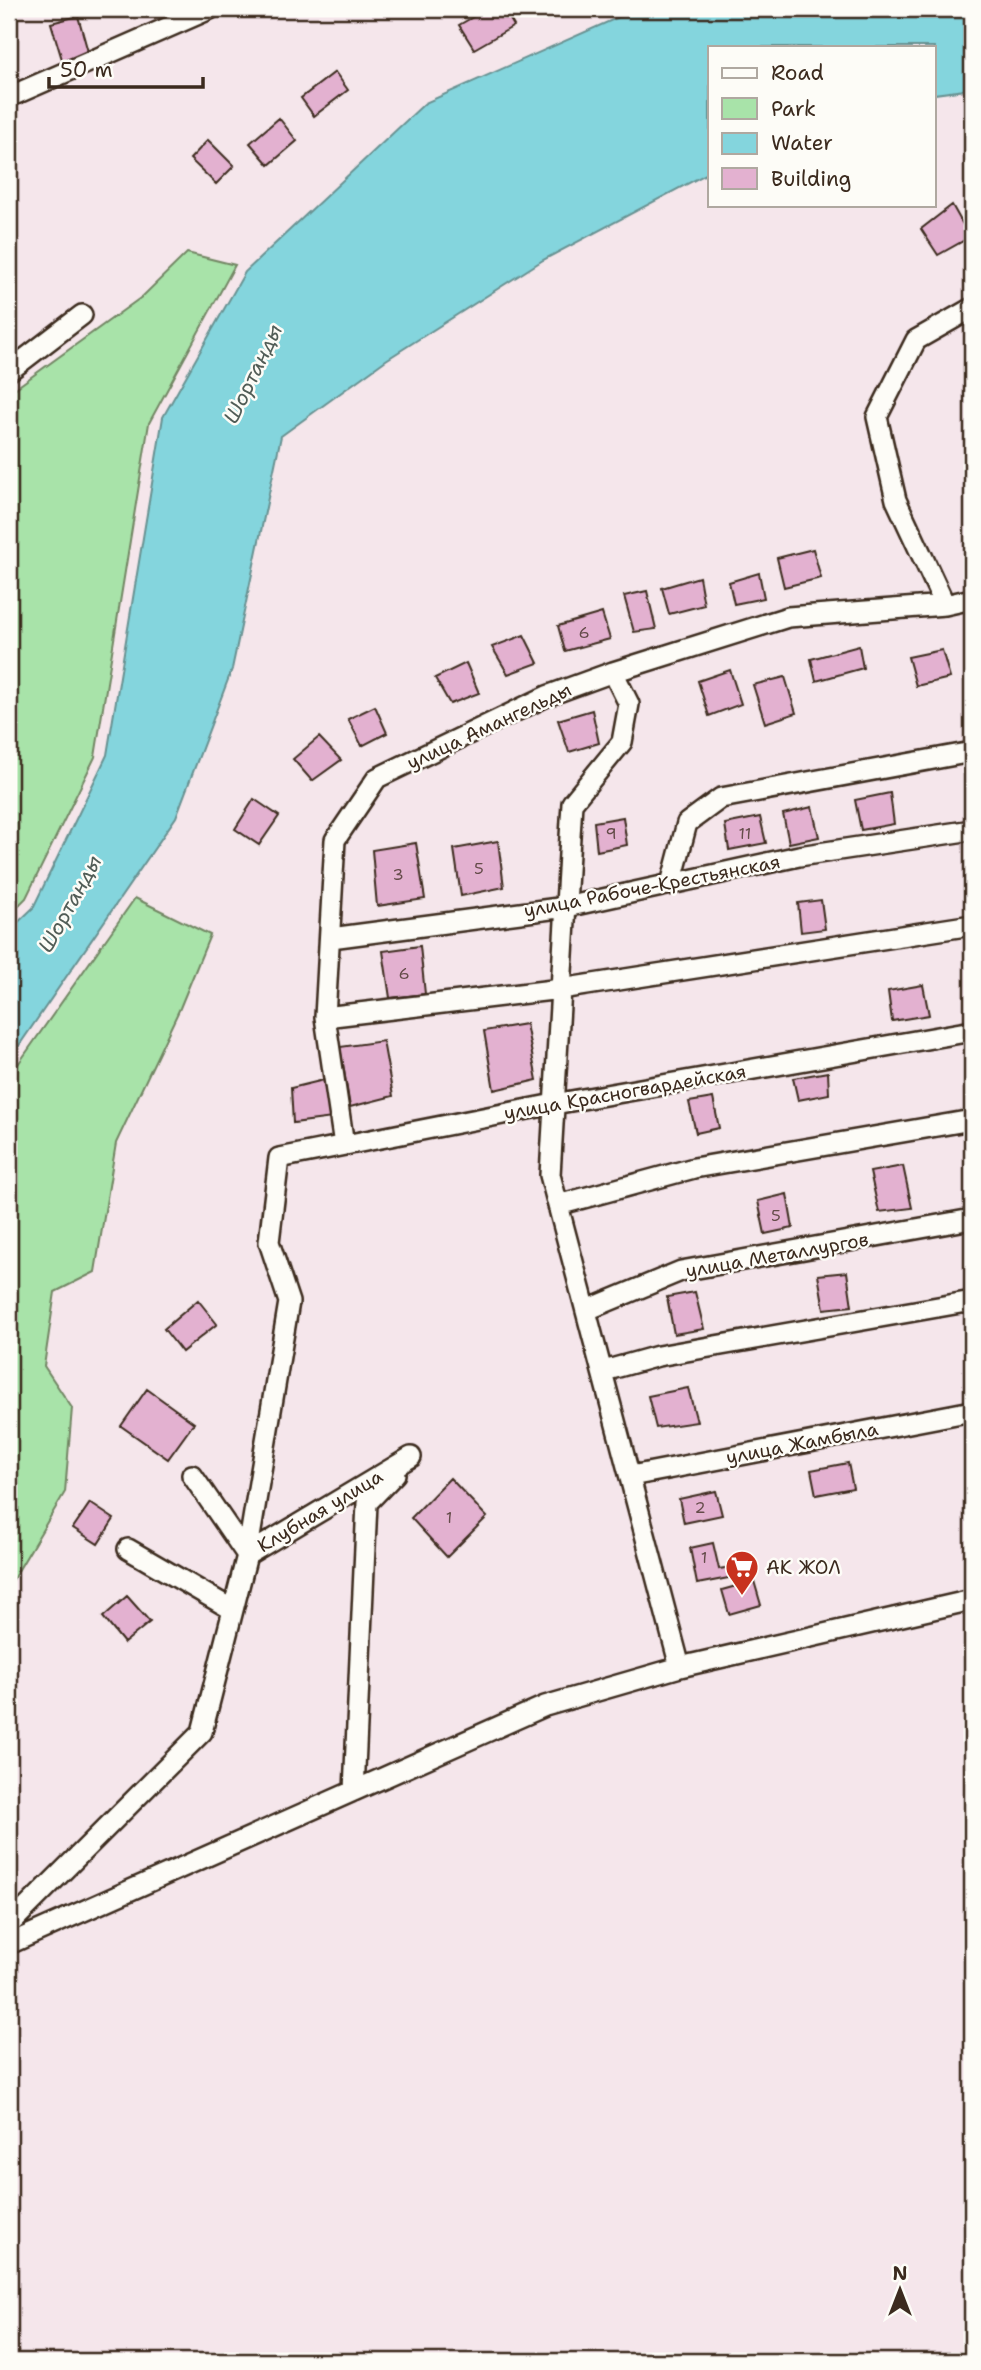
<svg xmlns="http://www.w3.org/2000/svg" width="981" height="2370" font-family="'Shantell Sans',sans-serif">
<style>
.green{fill:#a8e3a9;stroke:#728664;stroke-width:2}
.water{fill:#84d5dd;stroke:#679191;stroke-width:2}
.building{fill:#e3b1d0;stroke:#3b2a1e;stroke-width:2}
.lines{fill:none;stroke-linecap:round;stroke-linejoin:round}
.minor-casing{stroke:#3b2a1e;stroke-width:24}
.minor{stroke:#fdfcf7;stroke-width:19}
.labels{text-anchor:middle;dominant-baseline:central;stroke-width:5;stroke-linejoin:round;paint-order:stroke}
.number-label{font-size:16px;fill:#654c4a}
.street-label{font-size:19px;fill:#3b2a1e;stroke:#fdfcf7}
.poi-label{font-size:19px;fill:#3b2a1e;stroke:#fdfcf7;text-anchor:start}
.water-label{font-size:21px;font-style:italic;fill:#515d57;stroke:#fdfcf7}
</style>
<rect width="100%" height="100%" fill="#f5e6eb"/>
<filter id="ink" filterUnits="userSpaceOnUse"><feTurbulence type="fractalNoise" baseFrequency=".0143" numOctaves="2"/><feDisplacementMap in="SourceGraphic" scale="14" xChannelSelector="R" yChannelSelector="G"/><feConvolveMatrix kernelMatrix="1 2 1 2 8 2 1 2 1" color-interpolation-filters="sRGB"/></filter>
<g filter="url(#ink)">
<path class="green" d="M187,253L235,265L149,423L95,757L26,898L9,915V393L143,296Z
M135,898L210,935L180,1008L116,1143L95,1272L55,1292L44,1366L72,1408L65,1492L9,1586V1077Z"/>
<path class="water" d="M637,9H972V89L934,94V47H710V172L543,260L386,360L281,436L232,669L176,817L9,1060V931L33,908L107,755L163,417L245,272L425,103Z"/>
<path class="building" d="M487,9H504L514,26L474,49L459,25Z
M78,16L90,59L64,66L51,23Z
M9,53L15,76L9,77Z
M335,72L348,90L314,116L301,98Z
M279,118L297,141L269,165L250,143Z
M208,140L234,166L216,184L190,159Z
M952,205L970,237L938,255L921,229Z
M813,549L821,578L784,587L777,558Z
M759,573L764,598L734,604L729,582Z
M699,577L704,605L669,614L662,588Z
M647,591L656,629L634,632L624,596Z
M602,613L610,639L565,651L558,626Z
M524,635L538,663L508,674L492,647Z
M859,646L863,668L816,681L811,659Z
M942,650L950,678L916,686L908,657Z
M466,663L479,693L450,704L435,678Z
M730,670L741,704L709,716L698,681Z
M785,677L796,713L765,723L753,685Z
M375,706L387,733L362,746L348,719Z
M592,710L599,743L569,752L558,720Z
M319,737L341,760L312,781L293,759Z
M890,793L894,824L861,830L855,800Z
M254,799L279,816L259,845L235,829Z
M812,807L819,837L789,843L783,814Z
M623,817L627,845L597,851L594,822Z
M760,817L766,843L729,850L725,824Z
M498,841L504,887L461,896L454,849Z
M416,843L425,899L377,906L372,850Z
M821,900L825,929L801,932L798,903Z
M420,946L425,994L390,998L383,951Z
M923,985L929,1015L892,1021L888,991Z
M526,1024L537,1080L494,1090L484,1031Z
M383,1041L393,1096L350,1107L340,1047Z
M828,1072L829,1094L798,1100L793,1078Z
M328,1079L333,1118L293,1123L291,1088Z
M713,1098L719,1128L696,1133L689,1102Z
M903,1166L912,1208L879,1212L870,1172Z
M787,1194L793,1228L765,1234L758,1201Z
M847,1272L852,1306L824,1309L818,1275Z
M695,1292L704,1329L674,1334L667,1297Z
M198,1300L217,1324L182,1352L164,1329Z
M688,1388L697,1422L656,1428L648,1396Z
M147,1389L194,1423L168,1459L121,1426Z
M848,1463L853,1488L816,1495L811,1470Z
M450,1478L487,1517L447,1557L411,1518Z
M716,1491L722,1515L684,1523L679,1499Z
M90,1503L114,1519L98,1544L73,1528Z
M713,1543L719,1569L737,1566L739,1576L697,1584L690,1548Z
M754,1581L761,1605L729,1614L722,1590Z
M127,1596L150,1622L124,1643L103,1617Z"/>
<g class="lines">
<defs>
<path id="minor" d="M9,97L210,9
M9,371L82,315
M945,605L896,500L877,417L916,340L972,308
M613,672L629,704L622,742L572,803L550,1175L680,1667
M671,884L687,823L721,798L972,752
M331,938L566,907L799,856L972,830
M325,1017L561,989L972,925
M344,1145L325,1017L335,840L377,778L547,696L613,672L788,617L945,605L972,599
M558,1205L694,1168L972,1120
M587,1310L681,1271L972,1219
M604,1371L658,1356L972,1301
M192,1475L247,1555
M631,1476L972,1411
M128,1549L233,1610
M247,1555L289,1302L269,1242L279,1158L554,1104L972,1031
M354,1791L367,1503L395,1474
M9,1925L202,1732L247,1555L411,1457
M9,1944L545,1706L680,1667L972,1600"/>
</defs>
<use href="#minor" class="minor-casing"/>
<use href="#minor" class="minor"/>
</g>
</g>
<defs>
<symbol id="supermarket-pin" viewBox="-11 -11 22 30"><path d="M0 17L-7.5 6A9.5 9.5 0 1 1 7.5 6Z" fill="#c8321e" stroke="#fdfcf7"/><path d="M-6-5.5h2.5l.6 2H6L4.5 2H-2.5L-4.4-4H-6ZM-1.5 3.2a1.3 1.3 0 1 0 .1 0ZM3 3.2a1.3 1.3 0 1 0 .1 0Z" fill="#fff"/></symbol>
</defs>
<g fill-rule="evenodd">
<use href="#supermarket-pin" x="723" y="1548" width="38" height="52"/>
</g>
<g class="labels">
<g class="number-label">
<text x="584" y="632">6</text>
<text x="611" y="833">9</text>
<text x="745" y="833">11</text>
<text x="479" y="868">5</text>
<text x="398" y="874">3</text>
<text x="404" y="973">6</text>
<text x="776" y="1215">5</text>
<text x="700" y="1507">2</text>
<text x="449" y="1517">1</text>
<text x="704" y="1557">1</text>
</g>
<g class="street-label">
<text transform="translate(489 726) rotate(-25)">улица Амангельды</text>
<text transform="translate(652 886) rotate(-11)">улица Рабоче-Крестьянская</text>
<text transform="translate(625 1092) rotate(-10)">улица Красногвардейская</text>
<text transform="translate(777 1255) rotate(-10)">улица Металлургов</text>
<text transform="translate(802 1443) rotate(-11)">улица Жамбыла</text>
<text transform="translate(320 1511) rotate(-31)">Клубная улица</text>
</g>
<g class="poi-label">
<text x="766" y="1567">АК ЖОЛ</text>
</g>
<g class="water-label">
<text transform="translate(253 374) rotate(-64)">Шортанды</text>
<text transform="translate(70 904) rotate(-61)">Шортанды</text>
</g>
</g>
<rect width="981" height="2370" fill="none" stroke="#fdfcf7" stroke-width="35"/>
<rect x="18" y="18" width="946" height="2335" fill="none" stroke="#3b2a1e" stroke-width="2.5" filter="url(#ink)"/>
<rect x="708" y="46" width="228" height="161" fill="#fdfcf7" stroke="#afa8a0" stroke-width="2"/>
<rect x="722" y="68" width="35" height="10" fill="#fdfcf7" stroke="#afa8a0" stroke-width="2"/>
<text x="771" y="80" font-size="21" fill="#3b2a1e">Road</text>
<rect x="722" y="98" width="35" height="21" fill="#a8e3a9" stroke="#afa8a0" stroke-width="2"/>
<text x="771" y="116" font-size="21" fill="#3b2a1e">Park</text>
<rect x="722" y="133" width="35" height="21" fill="#84d5dd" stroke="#afa8a0" stroke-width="2"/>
<text x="771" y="150" font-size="21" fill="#3b2a1e">Water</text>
<rect x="722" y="168" width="35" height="21" fill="#e3b1d0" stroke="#afa8a0" stroke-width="2"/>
<text x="771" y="186" font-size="21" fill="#3b2a1e">Building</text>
<g transform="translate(900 2290)" stroke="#fdfcf7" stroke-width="5" paint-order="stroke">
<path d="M0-5L12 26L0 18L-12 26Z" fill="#3b2a1e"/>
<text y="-10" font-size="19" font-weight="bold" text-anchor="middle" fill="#3b2a1e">N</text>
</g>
<path d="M49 77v10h154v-10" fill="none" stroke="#3b2a1e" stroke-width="3.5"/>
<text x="60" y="77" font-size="21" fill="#3b2a1e" stroke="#fdfcf7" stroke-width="5" paint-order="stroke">50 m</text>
</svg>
